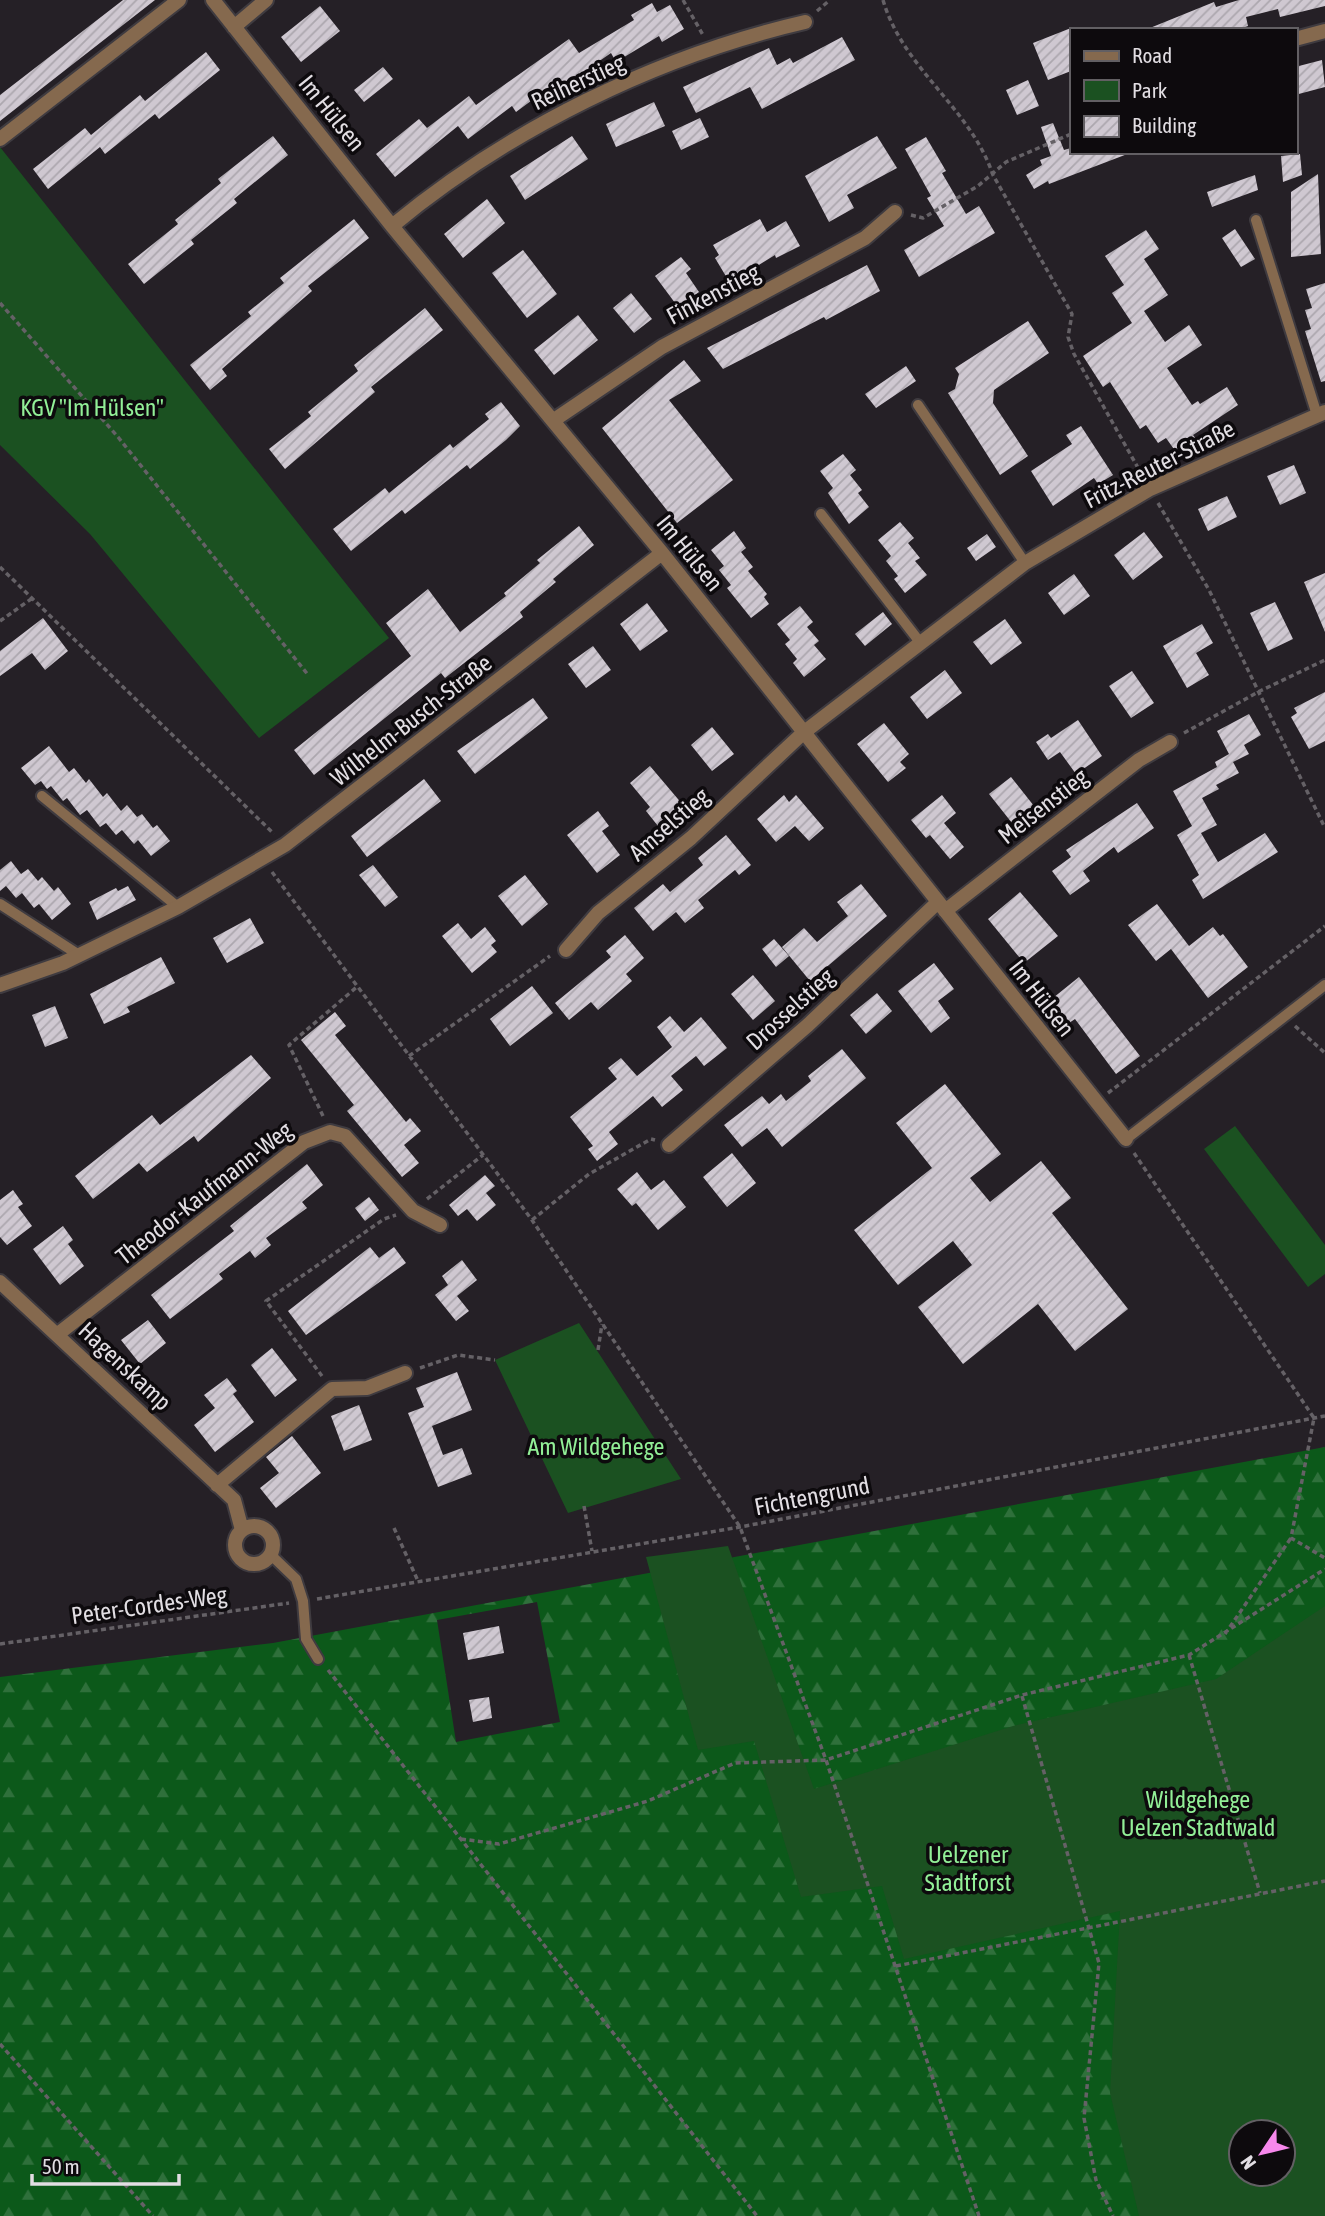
<svg xmlns="http://www.w3.org/2000/svg" width="1325" height="2216" font-family="'Asap Condensed',sans-serif">
<style>
.forest{fill:url(#forest-firs);fill-rule:evenodd}
.green{fill:#1b5121;fill-rule:evenodd}
.building{fill:url(#building-hatch)}
.lines{fill:none;stroke-linecap:round;stroke-linejoin:round}
.lane-casing{stroke:#3f3b40;stroke-width:14}
.street-casing{stroke:#3f3b40;stroke-width:18}
.path{stroke:#656166;stroke-width:3.5;stroke-dasharray:5 3.5;stroke-linecap:butt}
.lane{stroke:#85694e;stroke-width:10}
.street{stroke:#85694e;stroke-width:14}
.labels{text-anchor:middle;dominant-baseline:central;stroke-width:7;stroke-linejoin:round;paint-order:stroke}
.street-label{font-size:24px;fill:#e2dee3;stroke:#0d0a0d}
.park-label{font-size:24px;fill:#92ef97;stroke:#0d0a0d}
</style>
<defs>
<pattern id="forest-firs" width="22" height="20" patternUnits="userSpaceOnUse" patternTransform="scale(1.75)"><rect width="22" height="20" fill="#0c591a"/><path d="M5 1l3.5 6h-7zM16 11l3.5 6h-7z" fill="#2f703b"/></pattern>
<pattern id="building-hatch" width="6" height="6" patternUnits="userSpaceOnUse" patternTransform="scale(1.75)"><rect width="6" height="6" fill="#cfc8d1"/><path d="M-1 1l2-2M0 6l6-6M5 7l2-2" fill="none" stroke="#aca7ae"/></pattern>
</defs>
<rect width="100%" height="100%" fill="#252026"/>
<path class="forest" d="M1325,1447V2216H0V1677L273,1643ZM537,1602L560,1722L456,1742L437,1620ZM1241,2132H1283V2174H1241Z"/>
<path class="green" d="M0,147L389,638L259,738L90,534L0,445Z
M1235,1126L1325,1245V1274L1308,1287L1204,1149Z
M579,1323L681,1479L568,1513L495,1360Z
M728,1546L814,1789L1013,1726L1216,1679L1325,1606V2216H1139L1110,2093L1120,1911L904,1959L882,1886L801,1897L754,1741L698,1750L646,1557ZM1241,2132H1283V2174H1241Z"/>
<path class="building" d="M123,0H155L0,121V95Z
M1239,0H1325V6L1280,17L1278,9L1246,17L1248,26L1236,30H1145L1214,2L1216,7Z
M652,3L657,12L670,5L684,29L662,42L659,36L616,62L611,53L562,87L558,81L516,112L512,106L468,139L458,126L395,177L376,154L419,119L427,128L469,96L476,105L569,39L579,53L634,20L631,15Z
M320,6L340,31L301,62L281,37Z
M1071,28V71L1048,80L1033,43Z
M842,37L855,60L762,109L750,87L696,113L683,87L769,48L777,65L790,58L793,63Z
M206,52L220,70L159,119L155,114L105,154L100,147L48,189L33,169L85,128L91,135L140,95L145,101Z
M1322,60L1325,87L1295,95V67Z
M383,67L393,79L364,102L354,90Z
M1028,80L1039,106L1017,115L1006,90Z
M654,102L665,126L616,147L606,124Z
M700,118L709,137L681,150L672,131Z
M1053,123L1064,150L1071,148V152L1130,153L1049,184L1048,181L1034,189L1026,175L1042,165L1040,160L1051,156L1041,127Z
M273,136L288,155L234,199L237,203L191,240L194,244L144,284L128,264L178,224L175,220L221,183L218,179Z
M572,136L588,159L525,200L510,176Z
M877,136L897,168L847,195L854,208L829,222L805,176Z
M926,137L946,171L942,173L966,214L979,206L995,233L919,277L904,250L944,226L927,198L931,196L905,149Z
M1300,154L1302,175L1283,182L1281,156Z
M1318,174L1321,254L1291,257V192Z
M1255,175L1258,190L1212,207L1207,192Z
M487,199L505,223L463,258L444,234Z
M354,219L369,238L308,286L312,291L222,369L227,376L210,390L190,365L251,316L248,312L284,283L280,278Z
M760,219L767,232L786,221L800,246L776,258L775,255L730,283L715,258L719,255L713,245Z
M1235,229L1255,259L1241,267L1222,238Z
M1146,230L1159,249L1144,259L1168,295L1144,311L1165,342L1189,325L1202,345L1167,368L1192,405L1198,401L1200,404L1227,387L1238,405L1193,435L1196,439L1176,452L1166,438L1158,443L1146,425L1140,429L1110,382L1103,387L1083,356L1132,323L1112,293L1124,285L1105,256Z
M523,250L557,294L527,318L492,273Z
M681,257L691,269L686,273L699,292L678,307L655,276Z
M867,265L880,291L826,320L824,317L723,369L707,348Z
M1325,283V381L1321,382L1305,331L1311,329L1305,310L1312,308L1306,289Z
M631,293L652,319L634,333L613,308Z
M425,308L443,330L371,387L375,392L285,469L269,449L311,416L308,412L358,371L354,365Z
M578,315L598,340L554,375L534,350Z
M1028,321L1049,353L994,390L993,403L1028,456L1000,475L948,393L955,389L959,374L955,368Z
M684,360L701,381L669,400L733,480L677,523L602,428Z
M906,366L916,381L876,408L865,394Z
M501,402L520,426L506,440L470,469L467,465L405,514L402,510L351,551L333,529L385,488L389,493L450,444L453,448L489,419L485,414Z
M1081,426L1113,475L1098,484L1094,478L1053,506L1031,471L1072,444L1066,435Z
M843,454L856,470L850,475L862,490L858,493L869,507L849,524L828,493L833,488L820,471Z
M1294,465L1306,493L1280,505L1267,476Z
M1227,496L1237,517L1208,531L1198,509Z
M900,522L914,538L908,543L920,558L915,561L927,575L905,593L894,579L898,576L886,561L891,556L878,540Z
M579,526L594,545L553,579L556,582L520,612L523,617L445,678L441,673L314,775L294,750L411,656L386,623L428,589L460,632L506,596L504,593L540,563L537,560Z
M734,531L746,548L741,552L753,567L748,571L767,594L764,597L769,604L751,618L727,588L731,585L719,570L724,566L711,550Z
M1144,532L1163,557L1133,580L1114,555Z
M987,534L996,547L976,561L967,548Z
M1325,573V632L1304,582Z
M1074,574L1090,596L1064,615L1048,593Z
M1275,602L1293,639L1268,651L1250,613Z
M647,603L668,631L640,651L620,624Z
M800,606L813,622L807,627L819,641L814,645L826,659L804,677L793,663L797,659L785,644L790,640L777,624Z
M883,612L892,624L865,646L855,634Z
M43,618L68,651L45,670L32,653L0,676V651Z
M1005,619L1022,643L991,665L973,642Z
M1202,624L1213,643L1196,653L1209,675L1187,688L1163,646Z
M593,646L611,670L586,688L568,664Z
M945,670L962,693L927,719L910,697Z
M1132,671L1154,703L1131,718L1109,686Z
M1325,692V741L1309,749L1291,717L1297,713L1294,708Z
M533,698L548,718L475,774L457,751Z
M1249,714L1261,735L1244,745L1249,754L1233,762L1239,773L1216,785L1219,789L1202,798L1217,825L1201,833L1218,862L1265,833L1278,852L1203,899L1192,880L1199,875L1177,835L1192,826L1173,791L1217,767L1215,762L1229,754L1217,731Z
M1078,720L1102,756L1076,774L1060,752L1048,760L1036,742L1048,734L1051,738Z
M884,723L909,754L900,762L906,768L888,782L857,744Z
M712,727L734,754L712,771L691,745Z
M49,746L69,772L74,768L86,783L89,779L103,797L107,793L121,811L127,805L137,817L142,814L153,828L157,825L170,841L151,856L138,840L134,844L122,830L116,835L106,823L100,827L87,810L80,815L67,798L63,801L51,786L47,789L41,781L35,785L21,768Z
M650,766L683,805L658,826L646,811L650,807L630,783Z
M1011,777L1034,806L1012,823L989,794Z
M424,779L441,801L367,857L351,836Z
M784,795L789,802L796,795L824,828L809,841L795,826L776,842L757,819Z
M942,795L956,813L944,823L964,847L950,859L930,835L926,838L911,820Z
M1137,803L1154,828L1118,853L1114,847L1083,871L1090,881L1070,895L1052,871L1071,857L1066,850Z
M598,811L609,826L602,831L620,855L597,873L567,835Z
M726,835L751,865L739,875L735,870L698,900L704,908L685,923L676,912L653,931L634,908L663,884L670,892L703,865L698,858Z
M11,861L21,874L28,869L38,881L42,877L54,891L58,887L71,904L52,920L39,904L34,908L22,893L16,898L6,886L0,891V870Z
M373,865L398,897L385,907L359,875Z
M525,875L548,904L522,926L498,896Z
M861,884L887,916L810,981L782,947L804,928L817,942L848,916L837,902Z
M128,886L136,900L97,920L89,902L116,888L118,891Z
M1020,892L1058,936L1024,963L988,919Z
M1157,904L1189,946L1213,927L1220,936L1223,934L1248,967L1208,998L1171,949L1156,961L1128,925Z
M250,918L264,943L227,963L213,938Z
M458,923L471,939L485,927L496,941L491,945L497,952L472,973L442,936Z
M625,935L644,958L626,974L632,981L598,1010L591,1002L569,1020L555,1003L611,957L606,951Z
M774,939L789,956L776,967L762,949Z
M161,957L175,983L127,1007L130,1012L104,1024L90,994Z
M934,963L954,989L938,1001L950,1018L931,1033L898,991Z
M753,975L775,1001L753,1020L731,994Z
M1079,977L1140,1056L1116,1074L1075,1019L1066,1025L1048,1002Z
M532,986L553,1013L510,1046L490,1019Z
M877,993L892,1011L866,1034L850,1015Z
M55,1006L68,1038L45,1047L32,1015Z
M335,1012L346,1026L335,1035L406,1122L410,1118L421,1131L404,1145L419,1163L402,1177L347,1111L354,1105L301,1040Z
M670,1016L684,1032L701,1017L727,1048L704,1066L696,1056L671,1076L683,1090L662,1107L653,1096L609,1132L618,1144L597,1161L588,1149L593,1146L570,1117L617,1079L608,1068L621,1058L637,1076L672,1047L657,1027Z
M842,1049L866,1078L782,1147L767,1128L742,1147L724,1125L762,1096L769,1104L781,1094L786,1101L811,1081L808,1076Z
M251,1055L271,1078L198,1142L194,1136L147,1172L139,1163L93,1199L75,1176L152,1115L160,1125Z
M945,1084L1001,1154L970,1178L990,1202L1041,1161L1071,1198L1052,1213L1128,1309L1075,1351L1038,1304L963,1364L918,1307L972,1265L953,1241L898,1285L854,1230L932,1168L896,1123Z
M732,1153L756,1183L727,1207L703,1177Z
M307,1164L323,1185L302,1202L307,1208L266,1238L271,1245L255,1258L250,1251L219,1274L223,1279L170,1319L151,1295L234,1231L230,1226Z
M637,1172L651,1190L664,1180L686,1207L658,1230L636,1203L632,1206L617,1189Z
M485,1175L495,1186L486,1193L496,1205L477,1221L467,1209L458,1216L449,1205Z
M13,1190L23,1204L18,1207L32,1226L7,1245L0,1237V1200Z
M369,1197L379,1210L365,1221L355,1208Z
M63,1226L73,1240L68,1244L84,1266L60,1285L33,1249Z
M370,1247L379,1258L394,1247L406,1263L306,1335L288,1311Z
M462,1260L477,1280L457,1296L469,1311L456,1321L435,1295L448,1285L442,1276Z
M148,1320L166,1343L140,1364L121,1340Z
M272,1348L297,1380L275,1397L251,1365Z
M457,1372L472,1410L432,1426L443,1455L462,1448L472,1474L438,1487L408,1413L424,1407L416,1388Z
M227,1378L237,1391L233,1394L254,1422L215,1452L194,1425L215,1408L204,1395Z
M359,1405L372,1440L344,1451L331,1416Z
M292,1436L321,1473L276,1508L260,1488L279,1473L266,1457Z
M499,1626L504,1653L468,1660L463,1633Z
M489,1697L492,1718L473,1722L469,1700Z"/>
<g class="lines">
<defs>
<path id="lane" d="M1256,220L1317,415
M918,405L1025,563
M821,514L919,641
M42,796L178,907
M0,904L79,955
M1126,1139L1325,985
M271,1555L296,1579L303,1601L306,1639L318,1659"/>
<path id="street" d="M213,0L392,226L662,553L1126,1139
M234,27L266,0
M1295,39L1325,31
M0,139L179,0
M392,226C509,129 657,56 805,22
M554,420L662,347L865,238L895,212
M945,911L1139,760L1170,742
M566,950L598,913L691,838L803,733L1025,563L1150,489L1325,412
M0,985L63,963L178,907L285,845L662,553
M669,1145L808,1025L938,902
M0,1282L234,1500L242,1530
M58,1334L304,1142L330,1132L345,1136L413,1211L440,1225
M217,1485L332,1389L367,1388L405,1373
M235 1545a19 19 0 1 1 38 0a19 19 0 1 1-38 0Z"/>
</defs>
<use href="#lane" class="lane-casing"/>
<use href="#street" class="street-casing"/>
<path class="path" d="M683,0L703,35
M883,0C903,69 970,107 993,175L1072,314L1068,337L1074,354L1142,475
M817,11L830,0
M911,215L923,218L978,186L1006,162L1071,134
M0,303L118,437L309,676
M1158,503L1209,590L1325,828
M0,567L274,834
M0,621L34,597
M1184,733L1260,691L1325,660
M272,872L532,1220L740,1527L826,1760L979,2216
M1295,1026L1325,1053
M409,1056L550,956
M1108,1093L1325,926
M323,1116L289,1045L358,986
M1134,1153L1314,1418L1291,1538L1325,1558
M427,1199L483,1155
M532,1220L589,1174L651,1139L655,1140
M598,1350L602,1324
M420,1368L458,1355L495,1360
M322,1376L266,1301L384,1219L396,1215
M584,1506L592,1551
M394,1528L418,1581
M317,1599L740,1527L1325,1416
M1225,1634L1291,1538
M0,1644L289,1603
M1189,1655L1260,1893
M328,1670L757,2216
M1022,1696L1099,1963L1084,2118L1096,2180L1113,2216
M461,1839L499,1844L648,1801L735,1763L826,1760L1022,1695L1189,1655L1325,1569
M896,1966L1325,1881
M0,2044L153,2216"/>
<use href="#lane" class="lane"/>
<use href="#street" class="street"/>
</g>
<g class="labels">
<g class="street-label">
<text transform="translate(578 82) rotate(-25)">Reiherstieg</text>
<text transform="translate(332 113) rotate(51)">Im Hülsen</text>
<text transform="translate(713 294) rotate(-28)">Finkenstieg</text>
<text transform="translate(1159 464) rotate(-27)">Fritz-Reuter-Straße</text>
<text transform="translate(690 553) rotate(51)">Im Hülsen</text>
<text transform="translate(411 720) rotate(-38)">Wilhelm-Busch-Straße</text>
<text transform="translate(1043 806) rotate(-38)">Meisenstieg</text>
<text transform="translate(669 824) rotate(-41)">Amselstieg</text>
<text transform="translate(1042 998) rotate(52)">Im Hülsen</text>
<text transform="translate(790 1009) rotate(-42)">Drosselstieg</text>
<text transform="translate(204 1193) rotate(-38)">Theodor-Kaufmann-Weg</text>
<text transform="translate(125 1366) rotate(43)">Hagenskamp</text>
<text transform="translate(812 1496) rotate(-11)">Fichtengrund</text>
<text transform="translate(149 1605) rotate(-8)">Peter-Cordes-Weg</text>
</g>
<g class="park-label">
<text x="92" y="407">KGV "Im Hülsen"</text>
<text x="596" y="1446">Am Wildgehege</text>
<text x="1198" y="1799">Wildgehege<tspan x="1198" dy="28">Uelzen Stadtwald</tspan></text>
<text x="968" y="1854">Uelzener<tspan x="968" dy="28">Stadtforst</tspan></text>
</g>
</g>
<rect x="1070" y="28" width="228" height="126" fill="#0d0a0d" stroke="#625f63" stroke-width="2"/>
<rect x="1084" y="51" width="35" height="10" fill="#85694e" stroke="#625f63" stroke-width="2"/>
<text x="1132" y="63" font-size="21" fill="#e2dee3">Road</text>
<rect x="1084" y="80" width="35" height="21" fill="#1b5121" stroke="#625f63" stroke-width="2"/>
<text x="1132" y="98" font-size="21" fill="#e2dee3">Park</text>
<rect x="1084" y="116" width="35" height="21" fill="url(#building-hatch)" stroke="#625f63" stroke-width="2"/>
<text x="1132" y="133" font-size="21" fill="#e2dee3">Building</text>
<g transform="translate(1262 2153) rotate(235)"><circle r="33" fill="#0d0a0d" stroke="#625f63" stroke-width="2"/>
<path d="M0-5L12 26L0 18L-12 26Z" fill="#f788ec"/>
<text y="-10" font-size="19" font-weight="bold" text-anchor="middle" fill="#e2dee3">N</text>
</g>
<path d="M32 2174v10h147v-10" fill="none" stroke="#e2dee3" stroke-width="3.5"/>
<text x="42" y="2174" font-size="21" fill="#e2dee3" stroke="#0d0a0d" stroke-width="5" paint-order="stroke">50 m</text>
</svg>
